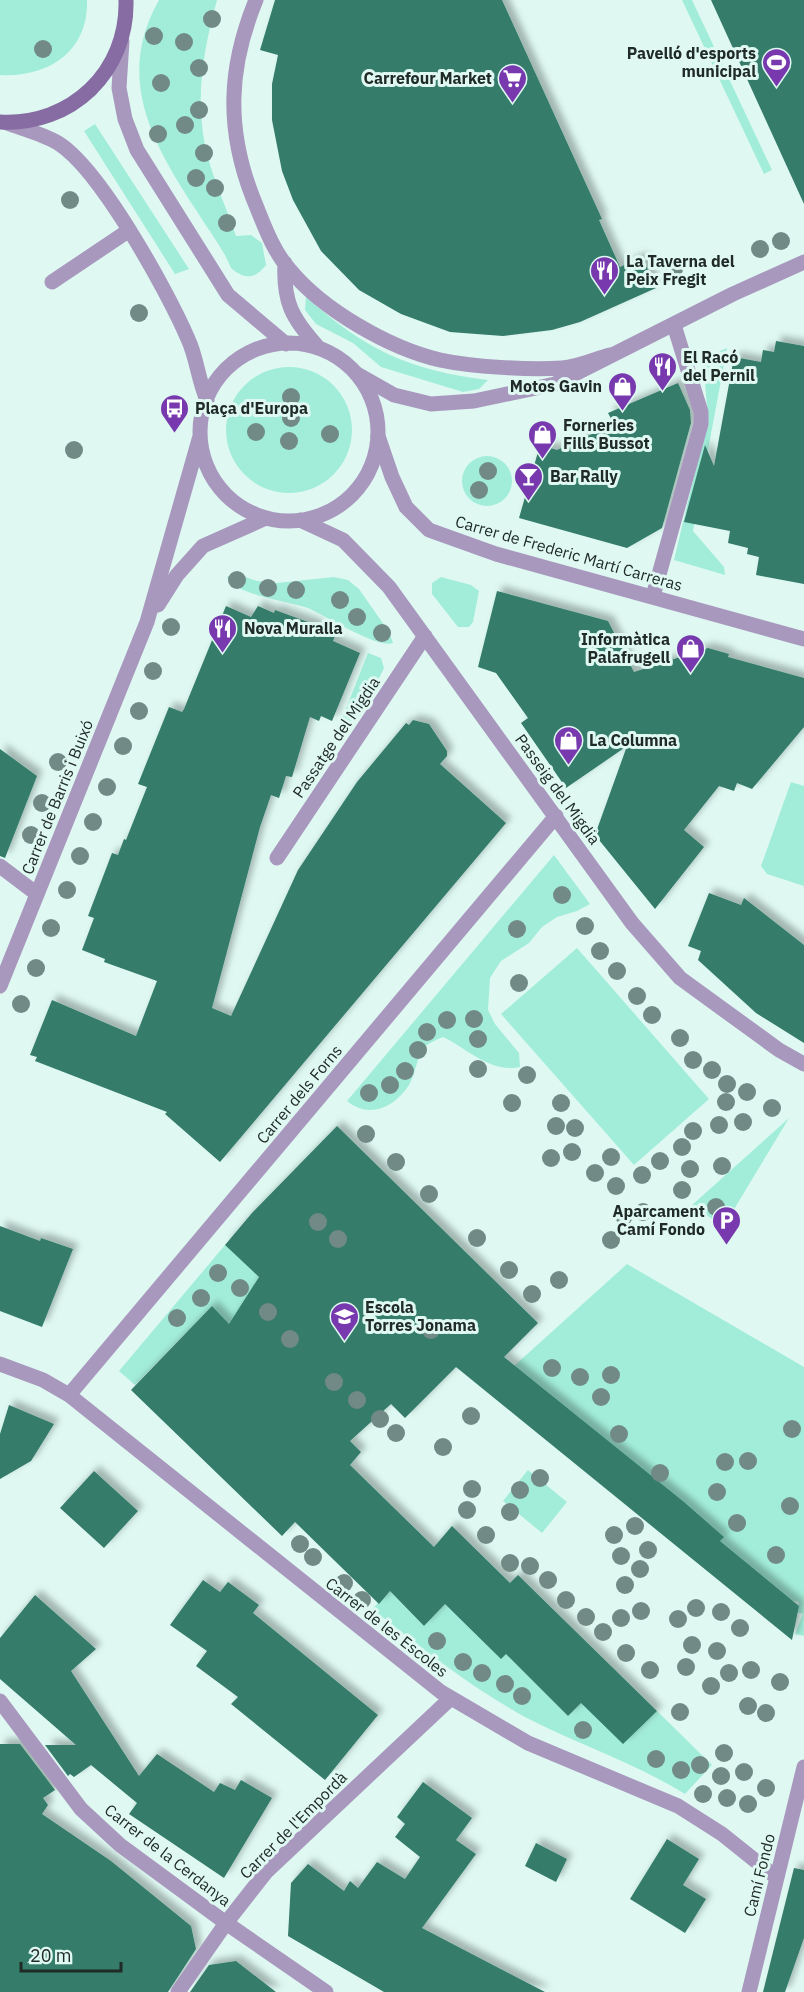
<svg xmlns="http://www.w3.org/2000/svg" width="804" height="1992" font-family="'IBM Plex Sans',sans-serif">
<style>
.green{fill:#a2edd9}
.building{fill:#347b6b;filter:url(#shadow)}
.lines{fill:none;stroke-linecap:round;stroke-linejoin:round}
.service{stroke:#a998be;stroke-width:15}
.pedestrian{stroke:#a998be;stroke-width:15}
.minor{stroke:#a998be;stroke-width:15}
.tertiary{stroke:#a998be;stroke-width:15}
.secondary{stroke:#866ca3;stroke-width:15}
.tree{fill:#728a85}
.labels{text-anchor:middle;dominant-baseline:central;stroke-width:6;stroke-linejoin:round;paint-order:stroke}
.poi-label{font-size:16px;font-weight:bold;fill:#202a27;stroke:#dff9f2;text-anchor:start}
.street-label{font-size:16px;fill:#202a27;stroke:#dff9f2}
</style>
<defs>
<filter id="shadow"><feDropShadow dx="5.5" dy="-5.5" stdDeviation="3" flood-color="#0004"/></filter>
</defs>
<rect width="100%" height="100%" fill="#dff9f2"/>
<path class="green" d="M0,0H87C89,52 47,78 0,75Z
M159,0H217C204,48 195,95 205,145C211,175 226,206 236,236L251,235L262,243L266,265C255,279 245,280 231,268C223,248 209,231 198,213C154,146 114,79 159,0Z
M682,0H692L772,170L764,174Z
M95,124L189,269L175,274L84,131Z
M306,297C366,350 408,370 488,380L479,389L463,392L381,367L353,343L316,324L305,310Z
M727,348L693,531L724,567L725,575L674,560L708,418L703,359Z
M226 430a63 63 0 1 1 126 0a63 63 0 1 1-126 0Z
M462 481a25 25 0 1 1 50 0a25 25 0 1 1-50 0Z
M234,573L257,581L277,583L334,577L348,580L359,589L389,632L393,643C377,649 325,615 308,608C289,601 234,595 227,577Z
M441,577L471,585L479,591L473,622L469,627H458L432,594V583Z
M368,653L381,658L384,668L368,701L346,735H342L339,732L340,724Z
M791,782L804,786V886L767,874L761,866Z
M554,855L590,904L577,911L557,917L542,927L529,943L501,961L490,978L488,1010L495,1024L519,1053L520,1067C490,1073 468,1049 443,1037C437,1040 430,1042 426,1046C416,1057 416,1073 409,1085C394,1108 369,1119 347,1101Z
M577,948L709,1099L634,1165L501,1014Z
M789,1118L724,1226L691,1206Z
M225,1245L259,1277L255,1283L277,1371L211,1307L135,1385L119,1371Z
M627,1264L804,1367V1636L795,1634L803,1614L797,1612L799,1602L791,1600L720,1541L723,1537L514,1366Z
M528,1470L567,1502L542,1533L503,1501Z
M390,1591L424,1626L445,1604L506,1654L568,1716L581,1703L657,1711L712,1765L685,1794C635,1763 577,1744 525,1717C470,1687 421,1647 372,1609Z"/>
<path class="building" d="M275,0H502L602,219L599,220L620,267L642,257L656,288L580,322L552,330L503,336L450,332L401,314L359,290L321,251L293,200L282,171L272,120V84L278,55L260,50Z
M711,0H804V204Z
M776,341L804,346V584L756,575L759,557L747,554L748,548L728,543L730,531L684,522L705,445L714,466L734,357L761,362L763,350L774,352Z
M678,383L690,410L691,423L662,528L627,548L519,518L540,445L557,450L614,424L608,413Z
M497,591L608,621L634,672L708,648L729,654L728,657L804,678V727L752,789L737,783L734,791L719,786L684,830L704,847L655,909L595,835L627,746L566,788L521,723L528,718L496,673L478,667Z
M226,606L251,617L258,606L274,613L275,610L319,626L317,632L335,636L333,641L360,653L332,721L321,716L319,721L310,717L292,777L286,776L279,798L271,795L260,827L212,1008L231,1016L298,870L357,782L406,723L409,725L413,720L429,724L447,751V756L440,764L506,823L220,1162L165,1114L167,1112L35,1061L37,1057L30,1055L52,1000L136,1036L157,981L104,962L105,959L82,950L94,918L88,916L112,853L118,855L124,839L126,840L147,787L138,784L169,707L182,712L184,709Z
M0,749L37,776L5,858L0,856Z
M709,893L741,905L744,898L804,945V1043L756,1013L698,960L701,951L688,946Z
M337,1126L538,1323L504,1357L684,1502L724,1537L720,1541L799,1606L792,1640L456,1367L405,1418L391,1404L350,1441L361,1452L350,1465L434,1547L452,1526L510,1583L518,1575L657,1711L623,1744L581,1703L568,1716L506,1654L501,1659L445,1604L424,1626L390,1591L379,1604L295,1522L282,1536L131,1390L212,1306L229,1324L259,1277L225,1245L252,1213Z
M0,1226L40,1241L41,1238L73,1249L42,1327L0,1311Z
M9,1405L54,1424L31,1461L0,1479V1434Z
M94,1471L138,1511L104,1548L60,1508Z
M203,1580L220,1592L228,1582L259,1605L253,1613L378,1715L325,1780L231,1704L238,1697L196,1666L207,1651L170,1625Z
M35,1595L96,1649L71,1671L139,1776L157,1754L214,1792L220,1783L235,1790L241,1780L272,1798L224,1878L129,1814L137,1803L91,1765L74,1777L70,1774L68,1776L45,1745H76L0,1679V1638Z
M0,1744H20L55,1790L43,1798L48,1805L42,1814L111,1861L191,1926L196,1949L168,1992H0Z
M423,1782L472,1818L456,1840L476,1854L422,1928L545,1992H384L288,1936L291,1883L308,1864L344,1891L350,1881L358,1888L377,1862L405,1879L420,1857L395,1837L405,1824L397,1817Z
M667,1839L699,1859L683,1885L706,1899L685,1933L630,1899Z
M536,1843L567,1859L556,1882L525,1866Z
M794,1868L804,1870V1938L785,1992H763Z
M236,1961L276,1992H190L209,1965Z"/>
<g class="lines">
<path class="service" d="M52,282L128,231"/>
<path class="pedestrian" d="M653,596L701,424V412L674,325"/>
<path class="minor" d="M256,0C228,68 226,129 253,198C263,222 272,250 290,270C323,310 389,348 440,360C473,367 528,370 562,368C578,367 595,359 610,355
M285,263C283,302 292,318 317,346
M357,374L394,395L431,404L474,401L555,384L733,294L804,262
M378,436L392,477L406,507L429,530L496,554L804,639
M300,520L343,540L389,587L632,923L680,978L779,1050L804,1064
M277,858L425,636
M0,866L37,894
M0,1364L43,1380L69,1395L441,1692L528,1743L678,1806L722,1834L777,1878
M69,1395L556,816
M0,1701L81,1809L120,1845L226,1923L326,1992
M178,1992L226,1923L266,1872L451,1698
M749,1992L804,1767"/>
<path class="tertiary" d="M122,41L119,88L125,119L137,150L228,295L286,344
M7,123C23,129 43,134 58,143C100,169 168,292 188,339C197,358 198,380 207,400
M200 432a89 89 0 1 1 178 0a89 89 0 1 1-178 0Z
M158,605L177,575L203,546L266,518
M0,986L147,622L200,436"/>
<path class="secondary" d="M0,122C71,126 128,72 126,0"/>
</g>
<g class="tree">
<circle cx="212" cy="19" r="9"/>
<circle cx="154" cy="36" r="9"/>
<circle cx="184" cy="42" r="9"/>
<circle cx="43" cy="49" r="9"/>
<circle cx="199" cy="68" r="9"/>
<circle cx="161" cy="83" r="9"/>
<circle cx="199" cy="110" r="9"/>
<circle cx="185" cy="125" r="9"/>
<circle cx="158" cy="134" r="9"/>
<circle cx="204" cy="153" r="9"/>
<circle cx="196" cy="178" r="9"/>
<circle cx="215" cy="188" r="9"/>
<circle cx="70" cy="200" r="9"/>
<circle cx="227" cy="223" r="9"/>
<circle cx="781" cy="241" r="9"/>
<circle cx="760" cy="249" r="9"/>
<circle cx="674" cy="269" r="9"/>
<circle cx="139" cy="313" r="9"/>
<circle cx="291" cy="397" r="9"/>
<circle cx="291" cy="418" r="9"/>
<circle cx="256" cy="432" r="9"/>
<circle cx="330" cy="434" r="9"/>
<circle cx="289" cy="441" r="9"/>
<circle cx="74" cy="450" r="9"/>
<circle cx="488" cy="471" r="9"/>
<circle cx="479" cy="490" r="9"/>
<circle cx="237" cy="580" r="9"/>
<circle cx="268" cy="588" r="9"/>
<circle cx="296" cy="590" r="9"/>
<circle cx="340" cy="600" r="9"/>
<circle cx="357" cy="617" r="9"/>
<circle cx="171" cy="627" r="9"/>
<circle cx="382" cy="633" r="9"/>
<circle cx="153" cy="671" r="9"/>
<circle cx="139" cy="711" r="9"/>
<circle cx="123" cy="746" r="9"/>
<circle cx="58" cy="762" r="9"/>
<circle cx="107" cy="787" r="9"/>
<circle cx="42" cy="803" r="9"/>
<circle cx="93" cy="822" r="9"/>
<circle cx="31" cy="835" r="9"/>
<circle cx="80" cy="856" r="9"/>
<circle cx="67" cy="890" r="9"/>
<circle cx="562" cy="895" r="9"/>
<circle cx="585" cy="926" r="9"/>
<circle cx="51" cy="928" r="9"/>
<circle cx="517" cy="929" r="9"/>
<circle cx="600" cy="951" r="9"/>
<circle cx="36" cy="968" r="9"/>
<circle cx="617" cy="971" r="9"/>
<circle cx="519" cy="983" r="9"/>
<circle cx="637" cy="996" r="9"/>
<circle cx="21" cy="1004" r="9"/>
<circle cx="652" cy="1015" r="9"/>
<circle cx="474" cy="1019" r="9"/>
<circle cx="447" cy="1020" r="9"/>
<circle cx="427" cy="1032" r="9"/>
<circle cx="680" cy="1038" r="9"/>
<circle cx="478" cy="1039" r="9"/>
<circle cx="418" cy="1050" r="9"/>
<circle cx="693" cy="1060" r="9"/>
<circle cx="478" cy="1069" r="9"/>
<circle cx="712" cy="1070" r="9"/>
<circle cx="405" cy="1071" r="9"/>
<circle cx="527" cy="1075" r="9"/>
<circle cx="727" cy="1084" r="9"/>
<circle cx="390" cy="1085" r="9"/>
<circle cx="747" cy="1092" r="9"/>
<circle cx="369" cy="1093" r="9"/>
<circle cx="726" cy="1102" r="9"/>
<circle cx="512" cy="1103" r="9"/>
<circle cx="561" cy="1103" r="9"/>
<circle cx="772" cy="1108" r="9"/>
<circle cx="743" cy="1122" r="9"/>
<circle cx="719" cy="1125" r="9"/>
<circle cx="556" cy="1126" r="9"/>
<circle cx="575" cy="1128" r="9"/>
<circle cx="693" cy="1131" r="9"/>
<circle cx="366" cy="1134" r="9"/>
<circle cx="682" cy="1147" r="9"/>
<circle cx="572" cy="1152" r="9"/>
<circle cx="611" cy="1157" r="9"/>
<circle cx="551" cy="1158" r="9"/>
<circle cx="660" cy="1161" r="9"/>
<circle cx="396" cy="1162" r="9"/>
<circle cx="722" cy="1166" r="9"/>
<circle cx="690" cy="1169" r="9"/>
<circle cx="595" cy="1173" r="9"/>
<circle cx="642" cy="1175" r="9"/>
<circle cx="616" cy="1186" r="9"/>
<circle cx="682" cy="1190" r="9"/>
<circle cx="429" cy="1194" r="9"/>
<circle cx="716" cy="1207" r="9"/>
<circle cx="643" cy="1212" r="9"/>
<circle cx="624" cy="1216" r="9"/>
<circle cx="318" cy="1222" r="9"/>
<circle cx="477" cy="1238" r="9"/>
<circle cx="338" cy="1239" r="9"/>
<circle cx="611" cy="1240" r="9"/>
<circle cx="509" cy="1270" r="9"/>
<circle cx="218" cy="1273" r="9"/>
<circle cx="559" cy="1280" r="9"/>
<circle cx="240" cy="1288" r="9"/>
<circle cx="532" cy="1294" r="9"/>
<circle cx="201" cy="1298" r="9"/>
<circle cx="268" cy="1312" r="9"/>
<circle cx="177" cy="1318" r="9"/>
<circle cx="431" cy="1330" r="9"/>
<circle cx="290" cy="1339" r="9"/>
<circle cx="552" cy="1368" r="9"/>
<circle cx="611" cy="1375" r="9"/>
<circle cx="580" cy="1377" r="9"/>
<circle cx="334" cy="1382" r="9"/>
<circle cx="601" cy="1397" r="9"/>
<circle cx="357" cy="1400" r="9"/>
<circle cx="471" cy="1416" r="9"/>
<circle cx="380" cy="1419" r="9"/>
<circle cx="792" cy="1429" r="9"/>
<circle cx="396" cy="1433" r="9"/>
<circle cx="619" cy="1434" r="9"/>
<circle cx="443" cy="1447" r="9"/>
<circle cx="748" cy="1461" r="9"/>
<circle cx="725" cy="1462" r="9"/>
<circle cx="660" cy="1473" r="9"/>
<circle cx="540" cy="1478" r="9"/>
<circle cx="472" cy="1489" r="9"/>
<circle cx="520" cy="1490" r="9"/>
<circle cx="717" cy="1492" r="9"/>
<circle cx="790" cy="1506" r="9"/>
<circle cx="467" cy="1510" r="9"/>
<circle cx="510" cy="1512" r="9"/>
<circle cx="737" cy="1523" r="9"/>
<circle cx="635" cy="1526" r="9"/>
<circle cx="486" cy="1535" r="9"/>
<circle cx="614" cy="1535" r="9"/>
<circle cx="300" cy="1544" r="9"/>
<circle cx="648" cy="1550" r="9"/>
<circle cx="776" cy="1555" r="9"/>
<circle cx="621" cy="1556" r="9"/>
<circle cx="313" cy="1557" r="9"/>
<circle cx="510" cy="1563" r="9"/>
<circle cx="530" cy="1566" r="9"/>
<circle cx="640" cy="1569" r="9"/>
<circle cx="548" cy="1580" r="9"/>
<circle cx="344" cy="1583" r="9"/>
<circle cx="625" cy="1585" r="9"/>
<circle cx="362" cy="1600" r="9"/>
<circle cx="566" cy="1600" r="9"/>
<circle cx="696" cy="1608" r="9"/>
<circle cx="641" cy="1611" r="9"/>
<circle cx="721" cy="1612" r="9"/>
<circle cx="586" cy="1617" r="9"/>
<circle cx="621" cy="1618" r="9"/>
<circle cx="678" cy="1619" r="9"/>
<circle cx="740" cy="1628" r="9"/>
<circle cx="603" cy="1632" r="9"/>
<circle cx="437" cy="1641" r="9"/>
<circle cx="692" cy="1645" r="9"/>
<circle cx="717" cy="1651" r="9"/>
<circle cx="626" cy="1653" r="9"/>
<circle cx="463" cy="1662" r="9"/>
<circle cx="686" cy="1667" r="9"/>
<circle cx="650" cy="1670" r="9"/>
<circle cx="751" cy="1670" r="9"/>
<circle cx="482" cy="1673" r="9"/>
<circle cx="729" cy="1673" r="9"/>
<circle cx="780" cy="1682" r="9"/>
<circle cx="505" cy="1684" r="9"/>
<circle cx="711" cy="1686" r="9"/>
<circle cx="522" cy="1696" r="9"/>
<circle cx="748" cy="1706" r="9"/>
<circle cx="680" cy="1712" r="9"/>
<circle cx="766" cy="1713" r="9"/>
<circle cx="583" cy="1730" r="9"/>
<circle cx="724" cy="1753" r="9"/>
<circle cx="656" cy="1759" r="9"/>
<circle cx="700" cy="1765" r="9"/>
<circle cx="681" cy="1770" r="9"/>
<circle cx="744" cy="1772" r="9"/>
<circle cx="721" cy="1776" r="9"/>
<circle cx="766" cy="1788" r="9"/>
<circle cx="703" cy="1794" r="9"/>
<circle cx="727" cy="1798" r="9"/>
<circle cx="748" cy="1804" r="9"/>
</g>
<defs>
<symbol id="stadium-pin" viewBox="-11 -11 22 30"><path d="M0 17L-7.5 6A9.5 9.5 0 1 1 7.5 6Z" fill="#7839ae" stroke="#dff9f2"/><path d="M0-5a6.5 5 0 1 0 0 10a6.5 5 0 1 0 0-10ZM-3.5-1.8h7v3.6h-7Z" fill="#fff"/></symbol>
<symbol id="supermarket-pin" viewBox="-11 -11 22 30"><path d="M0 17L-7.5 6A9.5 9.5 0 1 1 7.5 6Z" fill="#7839ae" stroke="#dff9f2"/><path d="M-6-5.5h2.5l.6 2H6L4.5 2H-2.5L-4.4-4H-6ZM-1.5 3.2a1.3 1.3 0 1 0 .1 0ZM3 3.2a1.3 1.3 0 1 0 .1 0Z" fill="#fff"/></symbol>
<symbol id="restaurant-pin" viewBox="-11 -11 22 30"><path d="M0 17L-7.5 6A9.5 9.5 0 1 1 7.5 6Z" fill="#7839ae" stroke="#dff9f2"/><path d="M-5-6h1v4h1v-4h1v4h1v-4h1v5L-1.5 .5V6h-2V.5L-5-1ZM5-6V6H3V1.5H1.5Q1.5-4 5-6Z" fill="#fff"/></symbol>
<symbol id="shop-pin" viewBox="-11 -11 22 30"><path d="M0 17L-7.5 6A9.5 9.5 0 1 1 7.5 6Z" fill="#7839ae" stroke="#dff9f2"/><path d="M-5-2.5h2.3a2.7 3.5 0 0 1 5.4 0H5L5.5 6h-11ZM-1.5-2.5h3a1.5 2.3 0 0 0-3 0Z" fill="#fff"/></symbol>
<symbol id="bus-pin" viewBox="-11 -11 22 30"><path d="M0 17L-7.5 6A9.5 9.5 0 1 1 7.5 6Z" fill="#7839ae" stroke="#dff9f2"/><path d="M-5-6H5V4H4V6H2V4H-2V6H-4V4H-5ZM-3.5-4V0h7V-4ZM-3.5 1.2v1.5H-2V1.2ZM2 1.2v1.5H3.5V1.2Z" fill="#fff"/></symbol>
<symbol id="bar-pin" viewBox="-11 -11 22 30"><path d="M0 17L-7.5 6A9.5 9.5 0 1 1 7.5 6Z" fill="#7839ae" stroke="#dff9f2"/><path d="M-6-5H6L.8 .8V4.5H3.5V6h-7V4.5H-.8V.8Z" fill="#fff"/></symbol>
<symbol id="parking-pin" viewBox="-11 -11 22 30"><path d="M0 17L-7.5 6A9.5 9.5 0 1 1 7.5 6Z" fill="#7839ae" stroke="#dff9f2"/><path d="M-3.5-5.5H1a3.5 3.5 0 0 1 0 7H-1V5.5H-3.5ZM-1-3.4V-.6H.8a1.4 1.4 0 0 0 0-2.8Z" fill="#fff"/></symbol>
<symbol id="school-pin" viewBox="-11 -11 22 30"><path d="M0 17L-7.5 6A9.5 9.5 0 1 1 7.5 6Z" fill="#7839ae" stroke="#dff9f2"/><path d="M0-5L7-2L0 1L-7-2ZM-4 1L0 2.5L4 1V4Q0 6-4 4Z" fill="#fff"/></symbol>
</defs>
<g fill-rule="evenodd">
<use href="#stadium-pin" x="760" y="46" width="33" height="45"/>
<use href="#supermarket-pin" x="496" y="62" width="33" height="45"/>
<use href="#restaurant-pin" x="588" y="254" width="33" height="45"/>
<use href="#restaurant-pin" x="646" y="350" width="33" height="45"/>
<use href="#shop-pin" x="606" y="370" width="33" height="45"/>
<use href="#bus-pin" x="158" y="392" width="33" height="45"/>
<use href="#shop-pin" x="526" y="418" width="33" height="45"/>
<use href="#bar-pin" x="512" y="460" width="33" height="45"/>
<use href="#restaurant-pin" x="206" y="612" width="33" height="45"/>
<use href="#shop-pin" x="674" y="632" width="33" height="45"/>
<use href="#shop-pin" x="552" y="724" width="33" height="45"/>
<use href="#parking-pin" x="710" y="1204" width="33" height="45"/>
<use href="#school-pin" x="328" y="1300" width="33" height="45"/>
</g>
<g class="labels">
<g class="poi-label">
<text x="756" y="53" text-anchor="end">Pavelló d'esports<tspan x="756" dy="18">municipal</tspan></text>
<text x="492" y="78" text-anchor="end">Carrefour Market</text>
<text x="626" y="261">La Taverna del<tspan x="626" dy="18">Peix Fregit</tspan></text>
<text x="683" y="357">El Racó<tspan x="683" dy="18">del Pernil</tspan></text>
<text x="602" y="386" text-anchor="end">Motos Gavin</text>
<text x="195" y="408">Plaça d'Europa</text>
<text x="563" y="425">Forneries<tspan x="563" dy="18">Fills Bussot</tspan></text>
<text x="550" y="476">Bar Rally</text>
<text x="244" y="628">Nova Muralla</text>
<text x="670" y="639" text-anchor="end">Informàtica<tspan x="670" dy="18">Palafrugell</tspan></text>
<text x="589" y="740">La Columna</text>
<text x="705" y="1211" text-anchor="end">Aparcament<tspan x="705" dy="18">Camí Fondo</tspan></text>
<text x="365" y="1307">Escola<tspan x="365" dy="18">Torres Jonama</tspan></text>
</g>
<g class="street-label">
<text transform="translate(569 553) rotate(16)">Carrer de Frederic Martí Carreras</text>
<text transform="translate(336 737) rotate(-56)">Passatge del Migdia</text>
<text transform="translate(558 789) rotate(54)">Passeig del Migdia</text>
<text transform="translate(57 797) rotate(-68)">Carrer de Barris i Buixó</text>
<text transform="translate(299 1094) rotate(-50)">Carrer dels Forns</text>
<text transform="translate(387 1627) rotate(38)">Carrer de les Escoles</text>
<text transform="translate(293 1825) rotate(-45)">Carrer de l'Empordà</text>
<text transform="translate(168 1855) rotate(38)">Carrer de la Cerdanya</text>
<text transform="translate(759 1875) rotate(-76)">Camí Fondo</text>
</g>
</g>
<path d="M21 1962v9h100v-9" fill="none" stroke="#202a27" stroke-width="3"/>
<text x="30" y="1962" font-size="18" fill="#202a27" stroke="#dff9f2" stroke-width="4.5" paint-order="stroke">20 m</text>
</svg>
